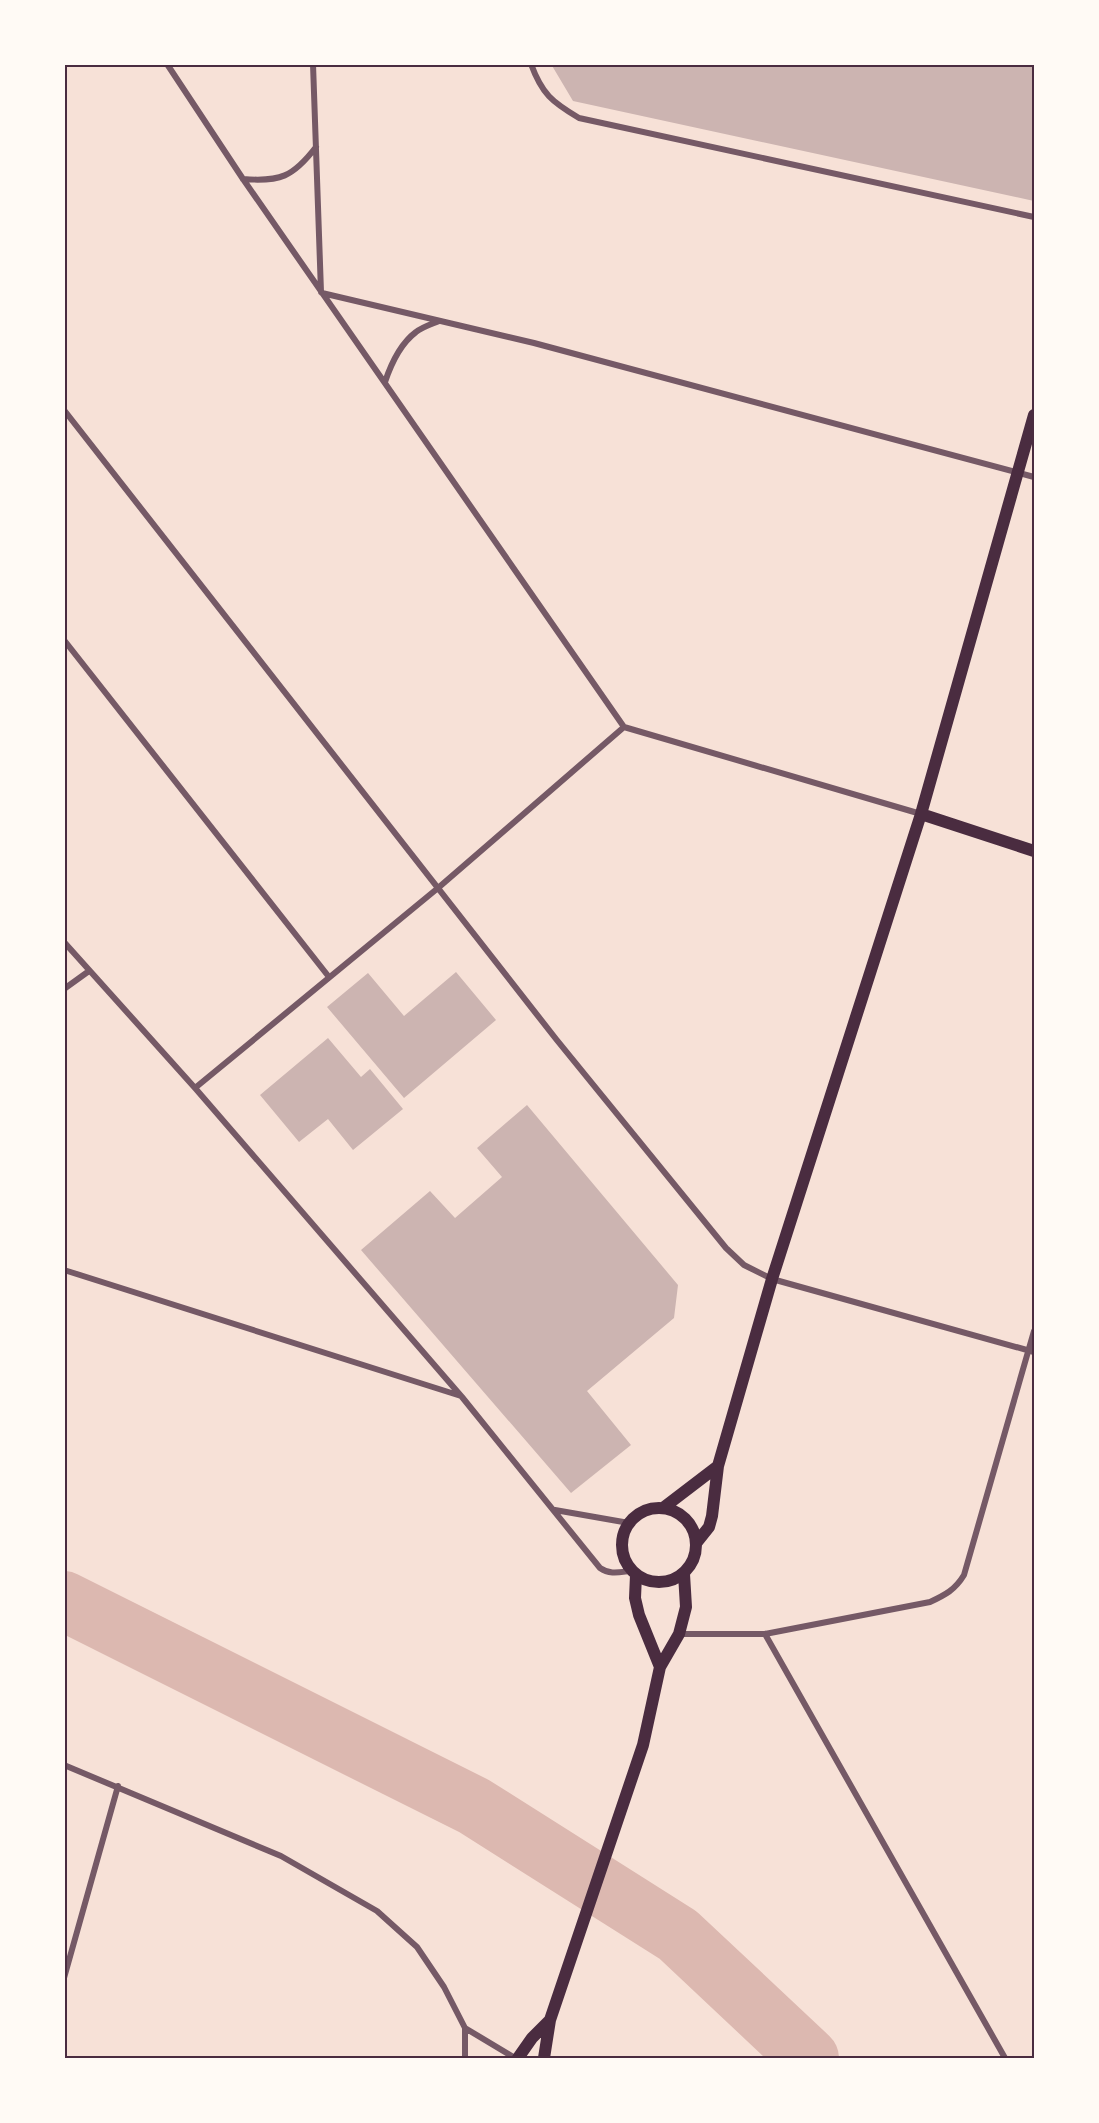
<svg xmlns="http://www.w3.org/2000/svg" width="1099" height="2123" font-family="Karla,sans-serif">
<style>
.lines{fill:none;stroke-linecap:round;stroke-linejoin:round}
.river{stroke:#dcb8b0;stroke-width:60}
.building{fill:#ccb4b1}
.minor{stroke:#755966;stroke-width:6}
.secondary{stroke:#4a2c40;stroke-width:12}
.neatline{fill:none;stroke:#4a2c40;stroke-width:2}
</style>
<rect width="100%" height="100%" fill="#f7e1d7"/>
<g class="lines">
<path class="river" d="M64,1601L474,1806L678,1935L809,2058"/>
</g>
<path class="building" d="M551,64H1034V201L573,101Z
M456,972L496,1020L404,1098L327,1007L368,973L404,1016Z
M328,1038L361,1077L370,1069L403,1109L353,1150L328,1119L299,1142L260,1095Z
M527,1105L678,1285L674,1318L587,1391L631,1445L571,1493L361,1250L430,1191L455,1218L502,1177L477,1148Z"/>
<g class="lines">
<path class="minor" d="M167,64L243,179L624,727
M313,64L321,292
M531,64C542,94 552,102 579,118L1034,217
M243,179C280,182 293,177 316,147
M322,293L534,343L1034,477
M385,382C391,364 400,344 416,332C422,327 432,324 439,321
M64,410L556,1039L726,1248L744,1265L772,1279L1034,1352
M64,640L329,977
M624,727L921,814
M64,942L195,1088L462,1397L600,1568C610,1575 620,1572 631,1571
M64,989L89,971
M195,1088L438,888L624,727
M64,1270L461,1396
M555,1510L629,1523
M679,1634H765L930,1602C945,1595 955,1590 964,1575L1034,1331
M765,1634L1005,2058
M64,1765L281,1856L377,1911L417,1947L444,1987L465,2028V2058
M64,1978L118,1786
M465,2028L515,2058"/>
<path class="secondary" d="M921,814L1034,851
M622 1545a37 37 0 1 1 74 0a37 37 0 1 1-74 0Z
M663,1508L718,1466
M697,1542L709,1527L712,1516L718,1466L772,1279L921,814L1034,415
M636,1575L635,1598L639,1615L660,1667
M518,2058L532,2038L550,2020
M544,2058L550,2020L643,1745L660,1667L679,1634L686,1607L684,1574"/>
</g>
<rect width="1099" height="2123" fill="none" stroke="#fffaf5" stroke-width="132"/>
<rect x="66" y="66" width="967" height="1991" class="neatline"/>
</svg>
